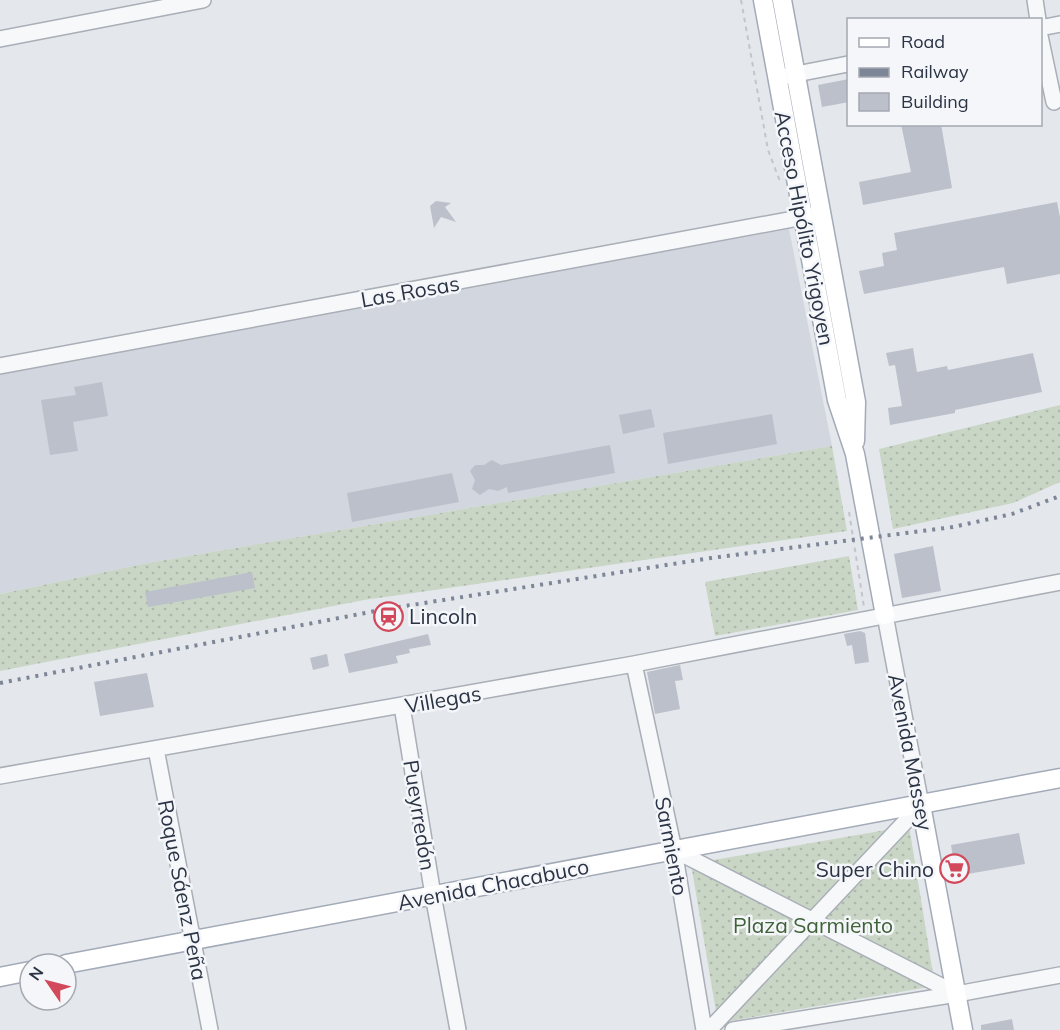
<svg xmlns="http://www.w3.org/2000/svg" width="1060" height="1030" font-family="Mulish,sans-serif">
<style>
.built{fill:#d2d6de}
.grass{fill:url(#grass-dots)}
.building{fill:#bbc0ca}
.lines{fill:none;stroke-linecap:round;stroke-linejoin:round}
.minor-casing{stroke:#a9aeb7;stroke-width:18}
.major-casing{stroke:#a3abb8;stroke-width:21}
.path{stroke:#c2c5cb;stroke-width:2;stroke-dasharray:4.5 4.5;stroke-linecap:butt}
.minor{stroke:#f7f8fa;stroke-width:15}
.major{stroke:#fff;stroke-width:18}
.rail{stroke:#7d8696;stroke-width:4;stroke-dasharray:3 6;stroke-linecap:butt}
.labels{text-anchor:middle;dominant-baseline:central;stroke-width:5;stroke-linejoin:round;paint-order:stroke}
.street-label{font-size:21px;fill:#2b3445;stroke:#f4f6f9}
.poi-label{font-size:21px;fill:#2b3445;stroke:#f4f6f9;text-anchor:start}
.park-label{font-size:21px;fill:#3f6138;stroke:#f4f6f9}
</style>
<defs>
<pattern id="grass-dots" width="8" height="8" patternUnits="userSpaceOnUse" patternTransform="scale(1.5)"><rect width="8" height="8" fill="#c9d6c5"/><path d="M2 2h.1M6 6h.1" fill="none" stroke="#adb8ab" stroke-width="1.8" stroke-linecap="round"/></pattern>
</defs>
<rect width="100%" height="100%" fill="#e4e7ec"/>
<path class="built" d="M789,229L832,446L148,563L0,594V373Z"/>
<path class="grass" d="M1060,405V482L1013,503L893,529L879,449Z
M832,446L847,531L364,600L0,671V594L148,563Z
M849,556L858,610L715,636L705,582Z
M909,826L935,986L718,1023L691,864Z"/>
<path class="building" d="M849,79V102L822,107L818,85Z
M901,124H941L952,188L863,205L859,182L911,172Z
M436,201L451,203L445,207L456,222L441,217L434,228L430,206Z
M1057,202L1060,217V274L1007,284L1004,267L864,294L859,271L884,266L882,253L897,250L894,233Z
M913,348L917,372L947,366L948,370L1033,353L1042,392L955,410V413L890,425L888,408L902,406L895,365L889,366L886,353Z
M102,382L108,416L73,422L78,451L50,455L41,400L76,395L74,387Z
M651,409L655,427L623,434L619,415Z
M772,414L777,444L668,464L663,433Z
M610,445L615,473L508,493L507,487L498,491L489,489L480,495L472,489L475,480L470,471L475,465H484L492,460L501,465Z
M452,473L459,502L352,522L347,493Z
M933,546L941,591L902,598L894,554Z
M252,572L255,588L148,607L145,592Z
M860,631L865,633L869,662L855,664L852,645L847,646L844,634Z
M428,634L431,645L409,649L410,653L396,656L398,663L349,673L344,654Z
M327,654L329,666L313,670L310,658Z
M680,665L683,680L675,681L680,709L655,714L647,672Z
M147,673L154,707L100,716L94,682Z
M1019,833L1025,864L956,876L951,845Z
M1012,1019L1014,1030H981V1025Z"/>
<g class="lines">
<defs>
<path id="minor" d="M1035,0L1038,20
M1040,28L1060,24
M1040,36L1054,102
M0,39L203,0
M786,76L848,64
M0,366L815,215
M634,664L674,850L704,1030
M402,706L433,895L458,1030
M156,749L210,1030
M0,776L634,664L1060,582
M674,850L957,994
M709,1030L921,805L885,615
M733,1030L957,994L1060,975"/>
<path id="major" d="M763,0L837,400L855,454L885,615
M782,0L856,402L855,441
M921,805L963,1030
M66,964L1060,778
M0,977L30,971"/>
</defs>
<use href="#minor" class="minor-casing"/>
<use href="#major" class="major-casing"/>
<path class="path" d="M741,0L768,150L781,184
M849,512L864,607"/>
<use href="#minor" class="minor"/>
<use href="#major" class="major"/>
<path class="rail" d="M0,683L386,609L711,558L953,527L1012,514L1060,496"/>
</g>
<defs>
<symbol id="station-ring" viewBox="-11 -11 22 22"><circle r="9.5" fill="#f4f6f9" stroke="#d1495b" stroke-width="1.5"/><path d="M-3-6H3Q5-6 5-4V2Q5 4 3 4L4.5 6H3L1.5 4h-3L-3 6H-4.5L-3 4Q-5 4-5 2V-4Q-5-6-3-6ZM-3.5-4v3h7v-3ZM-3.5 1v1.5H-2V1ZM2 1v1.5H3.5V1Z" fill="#d1495b"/></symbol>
<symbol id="supermarket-ring" viewBox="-11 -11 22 22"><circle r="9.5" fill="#f4f6f9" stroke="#d1495b" stroke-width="1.5"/><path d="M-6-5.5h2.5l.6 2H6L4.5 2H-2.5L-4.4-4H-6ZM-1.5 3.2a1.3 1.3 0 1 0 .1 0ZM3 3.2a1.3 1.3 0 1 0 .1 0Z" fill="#d1495b"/></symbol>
</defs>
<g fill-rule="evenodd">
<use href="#station-ring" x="372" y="600" width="33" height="33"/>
<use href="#supermarket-ring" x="938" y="852" width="33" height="33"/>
</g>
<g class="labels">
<g class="street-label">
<text transform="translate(805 228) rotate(79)">Acceso Hipólito Yrigoyen</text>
<text transform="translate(410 291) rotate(-10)">Las Rosas</text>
<text transform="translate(443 699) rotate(-10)">Villegas</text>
<text transform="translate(911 752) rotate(79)">Avenida Massey</text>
<text transform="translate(420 815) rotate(81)">Pueyrredón</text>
<text transform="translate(672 846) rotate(79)">Sarmiento</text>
<text transform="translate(493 884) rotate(-11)">Avenida Chacabuco</text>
<text transform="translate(183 890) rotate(79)">Roque Sáenz Peña</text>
</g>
<g class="poi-label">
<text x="409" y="616">Lincoln</text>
<text x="934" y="869" text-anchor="end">Super Chino</text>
</g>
<g class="park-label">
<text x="813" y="925">Plaza Sarmiento</text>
</g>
</g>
<rect x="847" y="18" width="195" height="108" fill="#f4f6f9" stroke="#a4a8b1" stroke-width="1.5"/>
<rect x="859" y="38" width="30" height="9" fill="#ffffff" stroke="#a4a8b1" stroke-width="1.5"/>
<text x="901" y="48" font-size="18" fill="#2b3445">Road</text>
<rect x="859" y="68" width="30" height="9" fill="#7d8696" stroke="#a4a8b1" stroke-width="1.5"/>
<text x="901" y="78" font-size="18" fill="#2b3445">Railway</text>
<rect x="859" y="93" width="30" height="18" fill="#bbc0ca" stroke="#a4a8b1" stroke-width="1.5"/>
<text x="901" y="108" font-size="18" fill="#2b3445">Building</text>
<g transform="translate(48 982) rotate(305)"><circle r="28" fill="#f4f6f9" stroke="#a4a8b1" stroke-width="1.5"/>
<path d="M0-4.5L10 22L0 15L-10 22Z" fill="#d1495b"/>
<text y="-9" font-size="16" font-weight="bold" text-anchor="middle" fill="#2b3445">N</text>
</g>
</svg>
